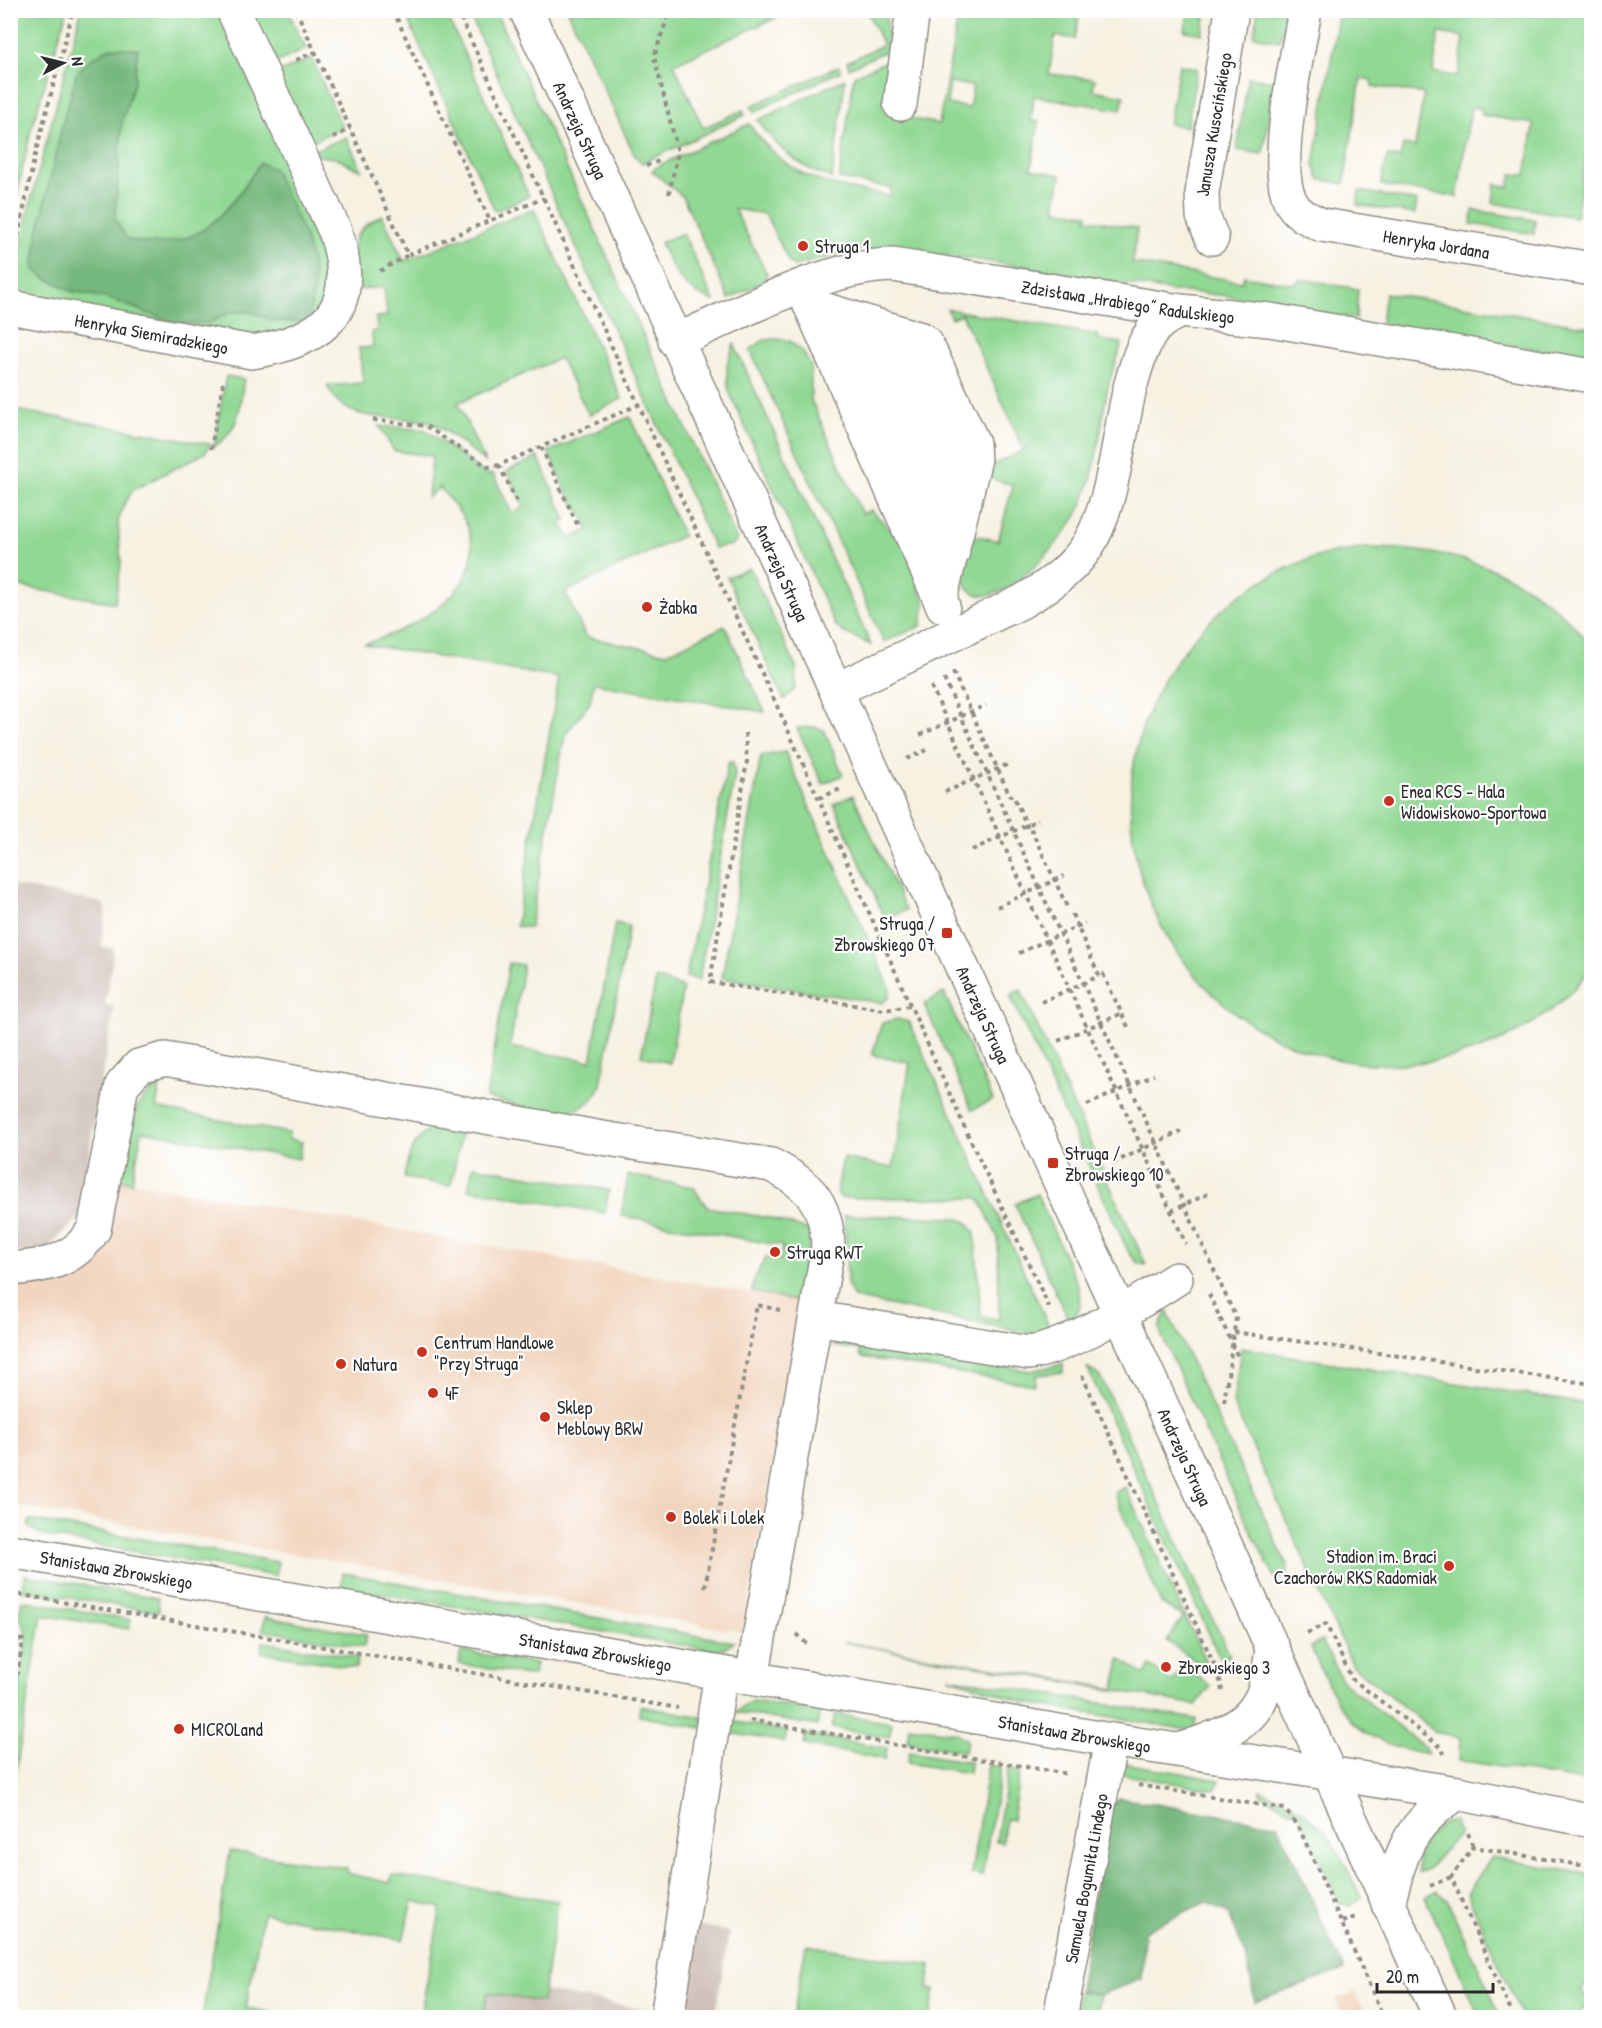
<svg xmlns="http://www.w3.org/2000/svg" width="1602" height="2028" font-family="'Patrick Hand',sans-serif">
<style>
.built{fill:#f2d5be}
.industrial{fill:#cfc1ba}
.green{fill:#90d893;stroke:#5e825f;stroke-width:1.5;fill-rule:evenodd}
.forest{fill:#74b87d;stroke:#507254;stroke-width:1.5}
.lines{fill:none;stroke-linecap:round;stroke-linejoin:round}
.minor-casing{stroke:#908e86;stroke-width:36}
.path{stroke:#908e86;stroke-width:4;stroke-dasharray:4.5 4.5;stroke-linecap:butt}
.minor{stroke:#fff;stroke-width:33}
.poi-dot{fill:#c8321e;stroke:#fff;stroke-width:2}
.labels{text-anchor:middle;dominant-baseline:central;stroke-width:4.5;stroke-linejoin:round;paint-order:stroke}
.street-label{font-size:18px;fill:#2b2b2b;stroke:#fff}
.poi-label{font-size:18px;fill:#2b2b2b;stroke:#fff;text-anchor:start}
</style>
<rect width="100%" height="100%" fill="#fff"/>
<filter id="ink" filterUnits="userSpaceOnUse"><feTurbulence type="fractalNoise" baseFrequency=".0167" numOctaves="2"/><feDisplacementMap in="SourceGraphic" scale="12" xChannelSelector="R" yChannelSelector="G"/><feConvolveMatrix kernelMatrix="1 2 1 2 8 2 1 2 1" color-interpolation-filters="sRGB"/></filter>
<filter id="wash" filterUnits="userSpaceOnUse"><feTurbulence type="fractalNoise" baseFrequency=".008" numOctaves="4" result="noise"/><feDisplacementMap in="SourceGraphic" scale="24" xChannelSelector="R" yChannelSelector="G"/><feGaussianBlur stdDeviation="1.35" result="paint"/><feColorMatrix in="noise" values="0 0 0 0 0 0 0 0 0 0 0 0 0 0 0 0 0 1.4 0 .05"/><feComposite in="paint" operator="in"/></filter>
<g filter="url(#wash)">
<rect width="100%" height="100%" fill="#f6f1e1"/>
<path class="built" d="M116,1179L801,1302L743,1632L11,1505L10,1283L74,1278L104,1249Z
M1355,1992L1367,2017H1343L1335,1999Z"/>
<path class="industrial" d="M11,885L103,903L106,909L101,946L114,949L105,1005L114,1006L78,1219L45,1250L11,1253Z
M671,1921L729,1932L715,2017L483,2018L487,1993L541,2002L544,1991L656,2012Z"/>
<path class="green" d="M10,11H67L31,130L11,222Z
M81,11H219L337,267L324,310L275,339L12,297L28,212Z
M245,11H288L306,49L271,65Z
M404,11H445L529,196L495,211Z
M468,11H495L737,540L732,545L714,548Z
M568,11H791L674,64L703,128L743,110L745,115L642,163L635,156Z
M867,11H886L888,50L849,68L847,62L883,45Z
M959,11H1080L1075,39L1055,36L1049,74L1095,79L1093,90L1124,96L1121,110L1034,96L1031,121L1039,122L1031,169L1061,175L1055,209L1088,214L1087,219L1137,228L1132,263L1242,282L1244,276L1293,284L1301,279L1358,289L1356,319L1220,295L1172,291L966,258L901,251L861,249L794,266L789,262L765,214L734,209L767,274L763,282L729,299L683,197L652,171L660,165L749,124C788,180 827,186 890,196L891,188L839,179L854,76L897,56L887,114L939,124ZM950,83L973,86L969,108L947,104Z
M1188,11H1206L1202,34L1185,31Z
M1258,11H1285L1280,41L1254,36Z
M1339,11H1591V126L1576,217L1493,203L1495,184L1509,187L1512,174L1526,175L1534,124L1482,115V109L1471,107L1457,197L1381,185L1387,156L1400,158L1403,145L1415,147L1424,94L1372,86V80L1361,78L1344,184L1319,179L1314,165ZM1439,33L1464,37L1458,77L1433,72Z
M312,58L342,127L307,144L276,74Z
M1179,65L1197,68L1187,127L1169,124Z
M839,66L841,71L754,112L751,106Z
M1248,77L1274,81L1263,154L1237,150Z
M845,79L844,90L832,178C800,168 776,148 758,120Z
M346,137L362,170C351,168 345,160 335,158C325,156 320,158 311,152Z
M1359,191L1417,201L1415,214L1357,205Z
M534,209L622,399L589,415L560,358L458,403L485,462C471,452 443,425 427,422C389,412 348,428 327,386L363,383L359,348L373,347L372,332L377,331L376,317L387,316L384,287L356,290C354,251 343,235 382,215L404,261Z
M1473,210L1535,220L1534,234L1471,224Z
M683,233L714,301C683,291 673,271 660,243Z
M1385,293L1591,327V359L1381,323Z
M947,309L1097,335L1100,340L1122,343C1118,358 1111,372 1108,387C1100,426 1098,470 1081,507C1070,532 1006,610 974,593C968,590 963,581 963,574C963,563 969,549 972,538L978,536L998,541L1013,485L985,477L987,468L1024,450L962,314L951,318Z
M776,339L790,341L803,352L811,367V400L862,514L871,510L905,545L925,604L921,626L884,642L750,350L764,340Z
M734,344L871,645L843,632L835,625L728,389L727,364Z
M226,376L244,379C239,409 241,429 214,447Z
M10,409L210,444L205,453L133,490L123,506L118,523L121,564L115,603L11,585Z
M630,417L683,536L565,592L586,637L667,653L725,626L765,712L594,683L590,703L567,732L563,744L530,928L516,926L559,678L364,644C415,628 496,588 465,521C459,509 447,498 440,487L428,497L432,456L394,451L379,426L426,430L487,475L493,474L512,513L524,508L507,471L538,457L566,520L561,523L570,539L588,530L585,520L568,495L548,452Z
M1366,548C1460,548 1530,571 1591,645V967C1558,1017 1496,1050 1437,1060C1201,1102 1037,830 1190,643C1223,602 1269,571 1320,556C1335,552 1351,551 1366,548Z
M750,568L796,667V688L784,700L727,577Z
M814,727L824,730L843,775L823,784L797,728Z
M785,752L890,988L889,997L882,1003L722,978L761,756Z
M733,762L735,774L699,980L686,977L728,763Z
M853,795L906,910L885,919L834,804Z
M615,923L629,926L601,1085C583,1131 522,1105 486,1098L509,963L523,965L510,1047L591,1061Z
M656,978L683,988L670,1063L641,1056Z
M1021,990L1146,1265L1138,1263L1129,1253L1010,995Z
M944,993L993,1100L972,1110L924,1004Z
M897,1019L909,1022L1053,1335L1045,1336L854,1298L847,1283L845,1215L956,1218L967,1222L975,1233L981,1317L999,1319L998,1238L979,1198H841L837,1191L843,1158L893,1168L910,1063L872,1055L882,1023Z
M160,1085L156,1108L289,1133L288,1139L302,1142L299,1159L142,1131L132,1182L118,1179C126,1145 126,1103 160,1085Z
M440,1125L462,1129L451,1186L404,1178C408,1153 415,1134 440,1125Z
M473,1166L609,1190L605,1213L468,1189Z
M628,1175L693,1187L707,1207L769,1218L811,1231L801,1302L752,1292L754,1280L766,1257L781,1260L783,1246L621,1216Z
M1037,1194L1079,1288L1080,1307L1071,1325L1015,1204Z
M1167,1311L1287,1565L1288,1573L1276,1580L1249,1527L1161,1334L1160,1325Z
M845,1340L1031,1371L1063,1364V1372L1037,1375L1034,1385L861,1357L859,1349L833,1346Z
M1241,1348L1591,1405V1782L1459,1760L1460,1738L1434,1731L1353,1666L1233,1404Z
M1087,1367L1099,1376L1104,1384L1230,1656L1221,1660Z
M1125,1487L1210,1671L1167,1641L1183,1617L1161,1603L1114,1493Z
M30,1520L278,1562L276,1576L44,1536L28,1527Z
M343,1573L734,1642L727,1647L710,1650L341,1587Z
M25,1575L158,1598L159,1612L22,1590Z
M22,1600L131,1620L129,1629L42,1615L11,1800V1740L27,1633L19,1615Z
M265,1617L366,1634L364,1647L262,1630Z
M1322,1640L1342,1681L1425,1748L1428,1754C1351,1741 1341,1714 1311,1647Z
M263,1642L358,1657L356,1668L261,1652Z
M843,1642L1115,1689L1120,1659L1144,1675L1150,1666L1172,1682L1183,1666L1211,1686L1196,1705Z
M461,1651L536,1663L533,1676L459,1664Z
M948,1677L1196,1719L1194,1731L1028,1703Z
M753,1701L820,1711L817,1726L735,1712Z
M640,1706L702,1717V1728L639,1716Z
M835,1714L892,1723L889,1737L832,1728Z
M725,1720L787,1731L785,1742L724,1732Z
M909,1726L957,1733L967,1740L965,1752L907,1742Z
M806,1734L887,1748L885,1759L804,1745Z
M909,1752L970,1762L969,1773L908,1763Z
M1124,1763L1220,1780L1215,1790L1119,1774Z
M988,1765L1001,1767L982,1876L971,1874Z
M1008,1769L1020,1771L1012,1820L1006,1819L1002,1843L996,1842Z
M1260,1790C1323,1814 1334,1839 1361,1898L1349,1906L1339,1903L1300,1815L1260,1794Z
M1454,1820L1459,1834L1428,1869L1418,1873C1415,1850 1431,1825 1454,1820Z
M230,1851L347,1868V1873L390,1883L392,1875L558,1901L542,2002L488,1993L483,2017H420L441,1908L413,1901L403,1940L263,1913L246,2008L278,2014V2017H202Z
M1492,1857L1591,1875V1981L1581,1991L1591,2001L1581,2011L1578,2017H1522L1467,1893Z
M1436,1891L1447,1900L1501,2017H1480L1425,1897Z
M806,1945L931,1965L928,1988L935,1989L930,2017H793Z
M1079,1991L1100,1995L1096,2017L1075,2018Z"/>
<path class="forest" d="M111,47L138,49L134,83L122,122L115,218L127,239C197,256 226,215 260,163L274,169C295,219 331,268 305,322L273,321L251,312H231L209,323H175L107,298L71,291L42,276L33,267L38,233L63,122L77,72L91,59Z
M1120,1798L1278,1825L1344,1970L1255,2002L1246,1955L1228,1913L1206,1902L1144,1931L1142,1979L1100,1995L1079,1991L1108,1807Z"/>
</g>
<g filter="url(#ink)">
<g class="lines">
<defs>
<g id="minor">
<path id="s1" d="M526,10L1441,2018"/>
<path id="s2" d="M1305,10C1298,54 1272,164 1290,200C1296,214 1309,219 1322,225L1592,269"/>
<path d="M900,104L913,10"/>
<path id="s3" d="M1212,238L1203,216L1202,193L1232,10"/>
<path d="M804,291L943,606"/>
<path d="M810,305L921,339L926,343L973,443L974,463L940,599"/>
<path id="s4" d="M10,307L252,352C328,340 361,308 335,231L233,10"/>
<path d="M850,317L953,552"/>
<path d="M889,329L965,500"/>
<path id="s5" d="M675,341C739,314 824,266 893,265L1180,311L1270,320L1592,376"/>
<path d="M836,690L1021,602C1045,588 1067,574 1084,551C1114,510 1118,434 1131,384C1136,367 1141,347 1151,333C1158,322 1168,317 1180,311"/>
<path d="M10,1269C46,1266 74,1262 94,1229L122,1085L139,1066L165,1059L602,1138L771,1165C809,1184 827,1203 828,1247L752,1678"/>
<path d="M816,1318L1029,1353C1069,1348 1140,1302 1176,1279"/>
<path id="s6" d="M10,1551L1111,1740L1458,1793L1592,1821"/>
<path d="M1182,1749C1215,1738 1255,1726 1265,1687C1269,1675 1270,1662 1272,1649"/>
<path d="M1388,1904C1402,1851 1408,1824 1458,1793"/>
<path d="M667,2018L721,1673"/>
<path id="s7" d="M1060,2018L1111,1740"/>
</g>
</defs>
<use href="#minor" class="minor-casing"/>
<path class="path" d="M296,10L408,255L544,198
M393,10L490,221
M457,10L783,719L968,1135L1050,1309
M296,60L315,52
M333,138L350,129
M646,166L659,161
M669,194L678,152L654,57L670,10
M380,271L408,255
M11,272L34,159L73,10
M373,420L426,426L488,467L499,465L638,405
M541,447L578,526
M211,449L223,383
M499,465L518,504
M953,672L1010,796L1013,795L1028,828L1030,827L1068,909
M944,679L1236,1318L1224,1403
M931,686L1186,1244
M745,733L747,761L710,982L885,1010L910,1006
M920,735L986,705
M907,759L927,750
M945,792L1011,763
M819,798L843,788
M972,850L1038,820
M997,907L1064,876
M1072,914L1099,976L1103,974L1130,1031
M1019,953L1085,923
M1041,1002L1099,976
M1058,1041L1120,1014
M1087,1105L1154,1075
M1113,1163L1181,1131
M1171,1211L1210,1193
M1209,1294L1239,1359
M1234,1332L1592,1384
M1082,1375L1219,1675L1222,1691
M705,1587L757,1305L780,1310
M10,1593L678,1708
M10,1606L12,1593
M1307,1633L1326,1624L1352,1679L1442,1748L1444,1754
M797,1634L807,1644
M10,1638L23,1640L10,1716
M1219,1675L1232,1669
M750,1720L1068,1774
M1138,1785L1285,1809L1300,1830L1384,2018
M1468,1833L1473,1847
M1430,1886L1451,1877
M1342,1922L1356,1917
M1514,2018L1451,1877L1473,1847L1592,1867"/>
<use href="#minor" class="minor"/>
</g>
</g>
<g class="poi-dot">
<circle cx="803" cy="246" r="6"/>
<circle cx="647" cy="607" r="6"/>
<circle cx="1389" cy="801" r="6"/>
<rect x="941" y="927" width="12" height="12" rx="3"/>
<rect x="1047" y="1157" width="12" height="12" rx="3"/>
<circle cx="775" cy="1252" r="6"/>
<circle cx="422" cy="1352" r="6"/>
<circle cx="341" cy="1364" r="6"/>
<circle cx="433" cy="1393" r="6"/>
<circle cx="545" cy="1417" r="6"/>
<circle cx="671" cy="1517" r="6"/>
<circle cx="1449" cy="1566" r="6"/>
<circle cx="1166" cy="1667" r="6"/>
<circle cx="179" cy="1729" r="6"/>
</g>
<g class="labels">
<g class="street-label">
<text stroke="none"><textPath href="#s3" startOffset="116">Janusza Kusocińskiego</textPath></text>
<text stroke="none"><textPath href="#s1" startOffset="132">Andrzeja Struga</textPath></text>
<text stroke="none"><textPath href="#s2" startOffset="350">Henryka Jordana</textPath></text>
<text stroke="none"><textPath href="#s5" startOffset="470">Zdzisława „Hrabiego” Radulskiego</textPath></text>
<text stroke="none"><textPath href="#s4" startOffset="144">Henryka Siemiradzkiego</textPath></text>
<text stroke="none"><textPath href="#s1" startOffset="618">Andrzeja Struga</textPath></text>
<text stroke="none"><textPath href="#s1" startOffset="1104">Andrzeja Struga</textPath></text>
<text stroke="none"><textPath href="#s1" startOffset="1590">Andrzeja Struga</textPath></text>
<text stroke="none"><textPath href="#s6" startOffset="108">Stanisława Zbrowskiego</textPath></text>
<text stroke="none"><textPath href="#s6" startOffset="594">Stanisława Zbrowskiego</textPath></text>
<text stroke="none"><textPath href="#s6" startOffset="1080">Stanisława Zbrowskiego</textPath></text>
<text stroke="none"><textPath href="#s7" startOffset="142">Samuela Bogumiła Lindego</textPath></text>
</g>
<g class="poi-label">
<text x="815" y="246">Struga 1</text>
<text x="659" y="607">Żabka</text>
<text x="1401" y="791">Enea RCS - Hala<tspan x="1401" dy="21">Widowiskowo-Sportowa</tspan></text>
<text x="935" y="923" text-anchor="end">Struga /<tspan x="935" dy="21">Zbrowskiego 07</tspan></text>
<text x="1065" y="1153">Struga /<tspan x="1065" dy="21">Zbrowskiego 10</tspan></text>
<text x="787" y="1252">Struga RWT</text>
<text x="434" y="1342">Centrum Handlowe<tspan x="434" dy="21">"Przy Struga"</tspan></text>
<text x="353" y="1364">Natura</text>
<text x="445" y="1393">4F</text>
<text x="557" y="1407">Sklep<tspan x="557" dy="21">Meblowy BRW</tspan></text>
<text x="683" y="1517">Bolek i Lolek</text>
<text x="1437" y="1556" text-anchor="end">Stadion im. Braci<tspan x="1437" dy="21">Czachorów RKS Radomiak</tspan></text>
<text x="1178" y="1667">Zbrowskiego 3</text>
<text x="191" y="1729">MICROLand</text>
</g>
</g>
<rect width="1602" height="2028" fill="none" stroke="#fff" stroke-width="36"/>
<g transform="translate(63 63) rotate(83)" stroke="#ffffff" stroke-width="4.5" paint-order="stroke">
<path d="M0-4.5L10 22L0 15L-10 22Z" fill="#2b2b2b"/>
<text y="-9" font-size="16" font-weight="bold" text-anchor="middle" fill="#2b2b2b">N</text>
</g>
<path d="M1377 1983v9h116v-9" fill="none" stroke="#2b2b2b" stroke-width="3"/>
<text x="1386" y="1983" font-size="18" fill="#2b2b2b" stroke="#ffffff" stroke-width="4.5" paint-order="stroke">20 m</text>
</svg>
